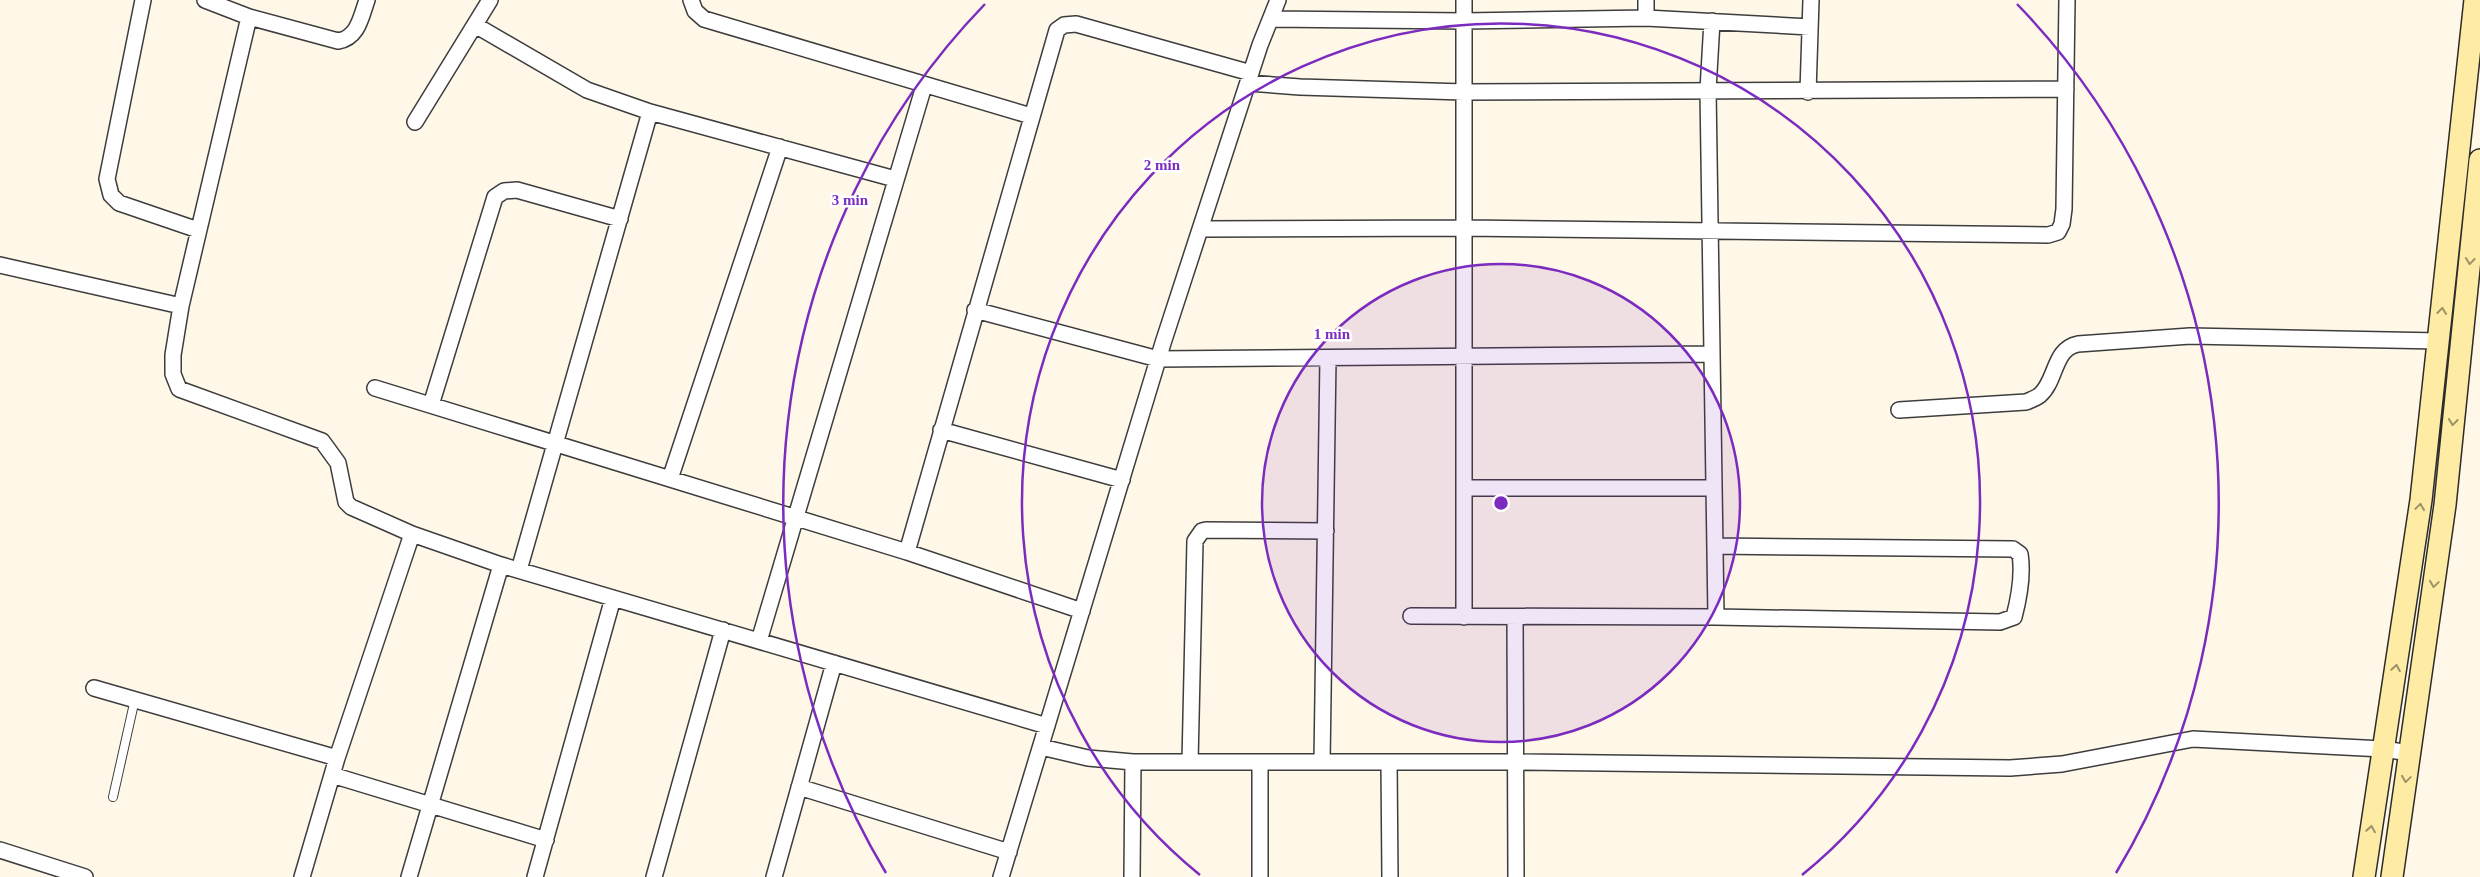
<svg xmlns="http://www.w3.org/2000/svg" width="2480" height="877" font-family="'Times New Roman',serif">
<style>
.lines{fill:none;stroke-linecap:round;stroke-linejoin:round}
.lane-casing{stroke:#3d3d3d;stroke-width:10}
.street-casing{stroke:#3d3d3d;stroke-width:18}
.secondary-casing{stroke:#2c2c2c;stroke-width:24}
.lane{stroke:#fff;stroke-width:8}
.street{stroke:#fff;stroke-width:15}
.secondary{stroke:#feeca4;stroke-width:21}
.oneway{stroke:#9c9266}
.ring{fill:none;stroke:#7b2cbf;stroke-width:2.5}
.centre{fill:#7b2cbf;stroke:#fff;stroke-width:2.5}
.ring-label{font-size:15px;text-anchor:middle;font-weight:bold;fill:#7b2cbf;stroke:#fff;stroke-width:5;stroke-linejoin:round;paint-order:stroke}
</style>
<rect width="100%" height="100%" fill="#fff8e8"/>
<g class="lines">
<defs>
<path id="lane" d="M113,797L135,699"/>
<path id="street" d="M143,0L107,179L111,195L119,203L198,230
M205,0L249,17L338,41C358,38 361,17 367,0
M691,0L695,11L704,19L1031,116
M1464,0V617
M1646,0V18
M249,17L181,306L173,355V374L179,389L322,441L338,463L346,502L351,507L412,534L501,565L1047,726
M1271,19L1464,21L1646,18L1810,27
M1712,21L1708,90L1716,617
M475,25L587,90L650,112L895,179
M1248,83L1300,87L1464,92L2066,89
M1808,92L1811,0
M415,122L490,0
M1201,229L1464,228L2048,235L2058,232L2062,224L2064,209L2067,0
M0,265L181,306
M975,310L1158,359L1712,354
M375,388L907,552L1082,611
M431,405L495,197L504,191L517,190L620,219
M1899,410L2026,402C2031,400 2036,398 2040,395C2057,380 2053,349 2078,344L2190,336L2439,341
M941,430L1122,480
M670,479L780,147
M1464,488H1714
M907,552L1057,30L1064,25L1076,24L1251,73
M519,570L650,112
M1411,616L1716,617L2000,622L2014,617C2019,598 2023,573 2020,554L2013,549L1715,546
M1515,617L1516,877
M759,641L924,86
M94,688L337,758
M1041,747L1088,758L1133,762H1515L2010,768L2062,764L2193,739L2383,749L2410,753
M1190,762L1195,541L1202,531L1206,530L1326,531
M1260,762V877
M1322,762L1328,358
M1389,762L1390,877
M332,775L546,840
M799,787L1009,852
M0,850L85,877
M302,877L337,758L412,534
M409,877L501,565
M535,877L613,598
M654,877L723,630
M774,877L834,663
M1001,877L1163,343L1260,45L1278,0
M1132,877L1133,762"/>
<path id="secondary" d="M2364,877L2421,500L2475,0
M2392,877L2445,505L2480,160"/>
</defs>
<use href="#lane" class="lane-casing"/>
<use href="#street" class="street-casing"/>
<use href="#secondary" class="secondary-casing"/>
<use href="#lane" class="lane"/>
<use href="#street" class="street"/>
<use href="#secondary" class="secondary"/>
</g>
<defs><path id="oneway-chevron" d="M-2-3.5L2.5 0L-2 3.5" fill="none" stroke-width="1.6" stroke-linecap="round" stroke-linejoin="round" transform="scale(1.25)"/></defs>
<g class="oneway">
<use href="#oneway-chevron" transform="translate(2470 261) rotate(96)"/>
<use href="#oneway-chevron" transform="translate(2442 311) rotate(-84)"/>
<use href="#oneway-chevron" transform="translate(2453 422) rotate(96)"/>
<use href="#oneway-chevron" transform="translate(2420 507) rotate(-82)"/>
<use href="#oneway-chevron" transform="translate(2434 584) rotate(98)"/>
<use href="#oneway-chevron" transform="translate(2396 668) rotate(-81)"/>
<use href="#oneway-chevron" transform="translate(2406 779) rotate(98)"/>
<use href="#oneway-chevron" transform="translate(2371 829) rotate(-81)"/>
</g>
<circle cx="1501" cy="503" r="239" fill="#7b2cbf" fill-opacity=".12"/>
<g class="ring">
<circle cx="1501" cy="503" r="239"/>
<path d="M1200 875A479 479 0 1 1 1802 875"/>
<path d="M886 873A718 718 0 0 1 985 4M2017 4A718 718 0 0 1 2116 873"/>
</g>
<circle cx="1501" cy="503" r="8" class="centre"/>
<g class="ring-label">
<text x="1162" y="170">2 min</text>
<text x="850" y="205">3 min</text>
<text x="1332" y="339">1 min</text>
</g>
</svg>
